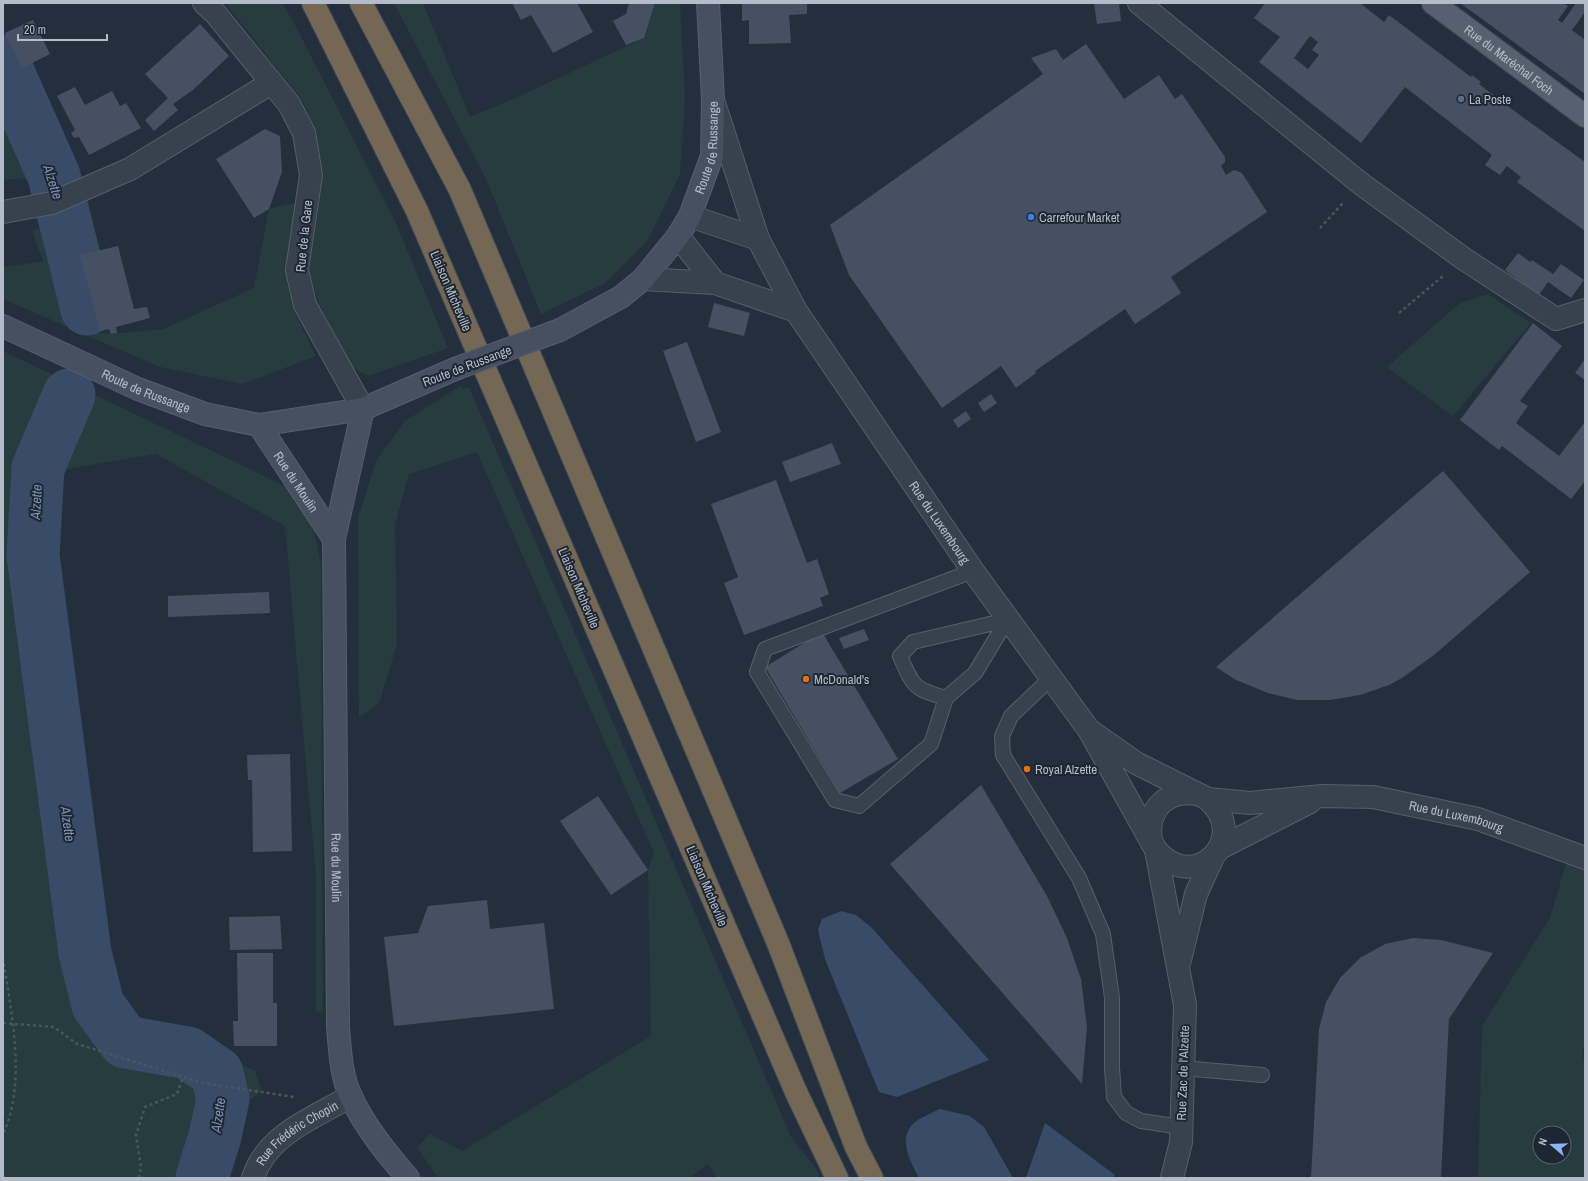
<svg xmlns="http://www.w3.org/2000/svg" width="1588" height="1181" font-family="'Archivo Narrow',sans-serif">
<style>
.green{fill:#263c3f;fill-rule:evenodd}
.water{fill:#394c67}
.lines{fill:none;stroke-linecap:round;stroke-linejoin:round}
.river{stroke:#394c67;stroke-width:53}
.building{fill:#455162;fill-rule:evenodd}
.lane-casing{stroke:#565f6c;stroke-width:16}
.street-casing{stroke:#565f6c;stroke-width:24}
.secondary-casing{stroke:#565f6c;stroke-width:24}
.primary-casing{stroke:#414a57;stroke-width:24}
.highway-casing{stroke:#434c59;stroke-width:24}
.path{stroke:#44595c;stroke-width:2.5;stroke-dasharray:3 3;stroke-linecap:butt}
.lane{stroke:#38414e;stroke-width:14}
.street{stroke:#38414e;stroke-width:22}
.secondary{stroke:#465061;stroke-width:22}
.primary{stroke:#56606e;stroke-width:22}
.highway{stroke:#746855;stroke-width:22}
.secondary-bridge-casing{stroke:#565f6c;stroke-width:24;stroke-linecap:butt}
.secondary-bridge{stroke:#465061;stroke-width:22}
.service-dot{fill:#5c6f8a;stroke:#1d2633;stroke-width:1.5}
.shop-dot{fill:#3f7fe0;stroke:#1d2633;stroke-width:1.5}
.food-dot{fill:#e8710a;stroke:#1d2633;stroke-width:1.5}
.labels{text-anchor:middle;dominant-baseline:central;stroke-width:4;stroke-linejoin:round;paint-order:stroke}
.street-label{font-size:13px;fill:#b4bcc9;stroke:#1d2633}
.poi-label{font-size:13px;fill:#b4bcc9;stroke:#1d2633;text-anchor:start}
.water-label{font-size:14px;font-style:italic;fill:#7c92b1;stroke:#1d2633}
</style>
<rect width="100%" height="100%" fill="#242f3e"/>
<path class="green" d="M225,3H282L293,21L395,221L448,348L368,376L352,367L319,304L309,272L323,176L316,133L302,100Z
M394,3H423L470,117L518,97L644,38L655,3H680L685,98L680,174L648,240L605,283L541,314L486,179Z
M3,44L54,176L3,180Z
M298,202L287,270L295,313L316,356L243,384L160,367L3,299V267L43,261L32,231L65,219L92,332L111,334L163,329L254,288L269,209Z
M1488,294L1531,323L1453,416L1387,367L1460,303Z
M3,351L285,486L312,521L321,564L323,1013L316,1012V877L285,526L156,454L43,473L41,558L77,842L115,1018L163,1024L255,1071L262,1092L237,1108L213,1178H3Z
M462,385L463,389L469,387L792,1139L816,1168L820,1178H717L708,1164L689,1178H438L417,1147L430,1134L462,1151L651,1036L648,870L654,853L477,452L409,474L395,524L397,644L379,703L359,717L358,518L376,461L405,421Z
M1585,852V1047L1582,1051L1585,1069V1178H1478L1482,1026L1550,918L1566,863ZM1540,1133H1564V1157H1540Z"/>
<path class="water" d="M841,911L856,915L871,927L989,1060L897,1097L879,1092L825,959L818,930L822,919Z
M940,1109L970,1116L984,1127L1013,1178H919C911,1163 898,1140 912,1125C918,1118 932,1113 940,1109Z
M1045,1123L1115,1175L1113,1178H1026Z"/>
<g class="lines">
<path class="river" d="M3,61L54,176L87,309
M69,395L38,468L33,555L85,953L98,1005L125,1042L188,1053L217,1073L223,1099L215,1136L202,1178"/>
</g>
<path class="building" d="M512,3H577L593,32L553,53L531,15L521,20Z
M629,3H655L644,38L626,45L613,21L626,14Z
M742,3H807V14L789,15L791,43L749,44V20L742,21Z
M1094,3H1119L1121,21L1097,24Z
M1265,3H1360L1384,22L1389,15L1471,77L1472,75L1481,82L1479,84L1513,110L1585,162V231L1517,182L1521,177L1507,166L1500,175L1485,165L1492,155L1405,87L1361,143L1259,62L1280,37L1254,18ZM1310,36L1318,42L1312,50L1319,55L1308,69L1294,58Z
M1460,3H1564L1568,6L1558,20L1562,23L1576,3H1585V12L1572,30L1585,40V94Z
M33,20L50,54L22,68L5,33Z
M200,24L229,56L193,90L173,104L178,110L154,131L145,120L168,98L145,74Z
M1086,44L1124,99L1159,75L1175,99L1182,94L1225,157V162L1221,166L1226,175L1234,170L1242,173L1267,212L1171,277L1181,293L1135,324L1125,309L1035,371L1036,373L1016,388L1001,366L942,408L849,275L830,225L1043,74L1031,58L1056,49L1063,60Z
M75,87L85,105L112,91L120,106L126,103L141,128L89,155L79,137L74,138L71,133L75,130L57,96Z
M265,129L280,136L282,172L269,209L254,218L216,159Z
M118,246L134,309L147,307L150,318L116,327L117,333L111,334L109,329L100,331L80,255Z
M1518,253L1530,262L1532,260L1553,274L1561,264L1584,280L1571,298L1548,282L1539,295L1505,270Z
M714,303L750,313L744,336L708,327Z
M1533,323L1562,346L1520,401L1528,406L1516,423L1559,456L1585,422V481L1571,499L1502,446L1499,450L1460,420Z
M687,342L721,432L696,442L663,351Z
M1585,359V380L1575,373Z
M991,394L997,403L984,412L978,403Z
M966,411L971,419L958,428L953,420Z
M832,443L841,464L790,482L782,462Z
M1443,471L1530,572L1434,655L1402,678L1389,685L1360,695L1330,700H1297L1268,693L1236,680L1216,667Z
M776,480L807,563L817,559L829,594L820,598L823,606L744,635L724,583L738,577L711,504Z
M269,592L270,613L168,617V596Z
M864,629L869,640L844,649L839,638Z
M822,632L898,759L840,793L765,667Z
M290,754L292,851L253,852L252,780H248L247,755Z
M981,785L1047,896L1067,938L1074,959L1081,979L1087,1027L1082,1084L890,864Z
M598,796L648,870L611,895L560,821Z
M487,900L490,929L544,923L554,1009L394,1026L384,937L418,933L428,906Z
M280,916L282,949L230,950L229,917Z
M1413,938L1441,940L1493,953L1449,1019L1441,1178H1311L1319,1029L1326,1002L1340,978L1360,958L1385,944Z
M237,953H273V1003H277V1046H234L233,1021H238Z"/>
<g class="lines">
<defs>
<path id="lane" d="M1051,678L1011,716L1002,736L1003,755L1079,878L1103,934L1112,998V1068L1114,1097L1126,1113L1141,1121L1181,1127
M946,698C913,689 913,686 900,656L913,642L1007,620L975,673L946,698L931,744L859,806L835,800L757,672L765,649L973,571
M1183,1068L1262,1075"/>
<g id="street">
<path d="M204,3L215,13L289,104L304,133L311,175L297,270L305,305L363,409"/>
<path d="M1139,3L1360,183L1464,259L1556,319L1585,310"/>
<path id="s1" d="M714,103L758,239L796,311L973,571L1089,730L1156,850C1194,895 1252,839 1208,799L1136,763L1089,730"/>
<path d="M3,212L52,203L130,169L271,83"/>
<path d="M690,216L758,239"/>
<path d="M678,236L715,283"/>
<path d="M643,279L715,283L796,311"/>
<path id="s2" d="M1208,799L1250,803L1322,796L1373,797L1478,819L1585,858"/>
<path d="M1151,841C1146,810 1166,789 1197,794"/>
<path d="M1220,848L1310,802"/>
<path d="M1156,850L1185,1005L1181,1142L1172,1178"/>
<path d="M1180,960L1196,894L1213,857"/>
<path id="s3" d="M253,1178C267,1134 314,1118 351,1096"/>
</g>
<g id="secondary">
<path id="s4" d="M3,326L138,389L205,414L259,425L363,409L455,369"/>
<path id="s5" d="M560,330L621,297L643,279L678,236L690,216L712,156L713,100L708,3"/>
<path id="s6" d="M363,409L334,539L338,1027C340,1050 341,1076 351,1097C365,1127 386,1153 408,1178"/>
<path id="s7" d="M259,425L334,539"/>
</g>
<g id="primary">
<path id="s8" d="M1433,3L1585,116"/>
</g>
<path id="highway" d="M313,3L417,211L796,1092L837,1178
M361,3L460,190L778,943L856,1147L872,1178"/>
</defs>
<use href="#lane" class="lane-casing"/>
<use href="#street" class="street-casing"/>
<use href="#secondary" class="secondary-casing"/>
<use href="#primary" class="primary-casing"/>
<use href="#highway" class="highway-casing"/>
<path class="path" d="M1320,228L1343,203
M1399,313L1443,276
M3,752V764
M3,958C11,1011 27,1084 3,1134
M3,1023L54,1027L77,1044L203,1083L294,1097
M3,1175L4,1178
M139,1178L141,1167L136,1135L145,1107L177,1094L183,1077"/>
<use href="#lane" class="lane"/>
<use href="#street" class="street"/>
<use href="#secondary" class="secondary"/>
<use href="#primary" class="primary"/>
<use href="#highway" class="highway"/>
<defs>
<path id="secondary-bridge" d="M455,369L560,330"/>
</defs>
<use href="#secondary-bridge" class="secondary-bridge-casing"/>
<use href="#secondary-bridge" class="secondary-bridge"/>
</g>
<circle class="service-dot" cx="1461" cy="99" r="4"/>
<circle class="shop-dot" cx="1031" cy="217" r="4"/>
<g class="food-dot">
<circle cx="806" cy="679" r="4"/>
<circle cx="1027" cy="769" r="4"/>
</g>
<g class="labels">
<g class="street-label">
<text stroke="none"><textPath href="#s8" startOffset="95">Rue du Maréchal Foch</textPath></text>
<text stroke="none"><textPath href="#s5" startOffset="248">Route de Russange</textPath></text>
<text transform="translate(304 236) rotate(-84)">Rue de la Gare</text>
<text transform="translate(451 291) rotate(67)">Liaison Micheville</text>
<text transform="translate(467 366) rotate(-21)">Route de Russange</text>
<text stroke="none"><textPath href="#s4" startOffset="157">Route de Russange</textPath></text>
<text stroke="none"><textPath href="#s7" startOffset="68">Rue du Moulin</textPath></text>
<text stroke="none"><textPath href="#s1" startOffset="480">Rue du Luxembourg</textPath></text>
<text transform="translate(579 588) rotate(67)">Liaison Micheville</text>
<text stroke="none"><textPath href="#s2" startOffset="251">Rue du Luxembourg</textPath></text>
<text stroke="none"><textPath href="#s6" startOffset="462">Rue du Moulin</textPath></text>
<text transform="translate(707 886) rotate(67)">Liaison Micheville</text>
<text transform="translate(1183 1073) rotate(-88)">Rue Zac de l'Alzette</text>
<text stroke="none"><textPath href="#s3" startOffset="65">Rue Frédéric Chopin</textPath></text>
</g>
<g class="poi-label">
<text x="1469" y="99">La Poste</text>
<text x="1039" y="217">Carrefour Market</text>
<text x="814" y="679">McDonald's</text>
<text x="1035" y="769">Royal Alzette</text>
</g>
<g class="water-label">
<text transform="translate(53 182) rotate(72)">Alzette</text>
<text transform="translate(36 502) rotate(-87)">Alzette</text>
<text transform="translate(68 824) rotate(82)">Alzette</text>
<text transform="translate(218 1115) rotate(-82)">Alzette</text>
</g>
</g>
<rect width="1588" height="1181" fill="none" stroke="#b4bcc9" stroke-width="8"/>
<g transform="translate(1552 1145) rotate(289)"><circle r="19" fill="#1d2633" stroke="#59626f"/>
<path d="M0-3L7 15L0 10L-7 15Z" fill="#8ab4f8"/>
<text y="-6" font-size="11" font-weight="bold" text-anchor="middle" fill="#b4bcc9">N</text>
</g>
<path d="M18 34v6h89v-6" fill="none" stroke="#b4bcc9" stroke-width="2"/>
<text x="24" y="34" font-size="12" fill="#b4bcc9" stroke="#1d2633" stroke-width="3" paint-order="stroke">20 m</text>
</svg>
